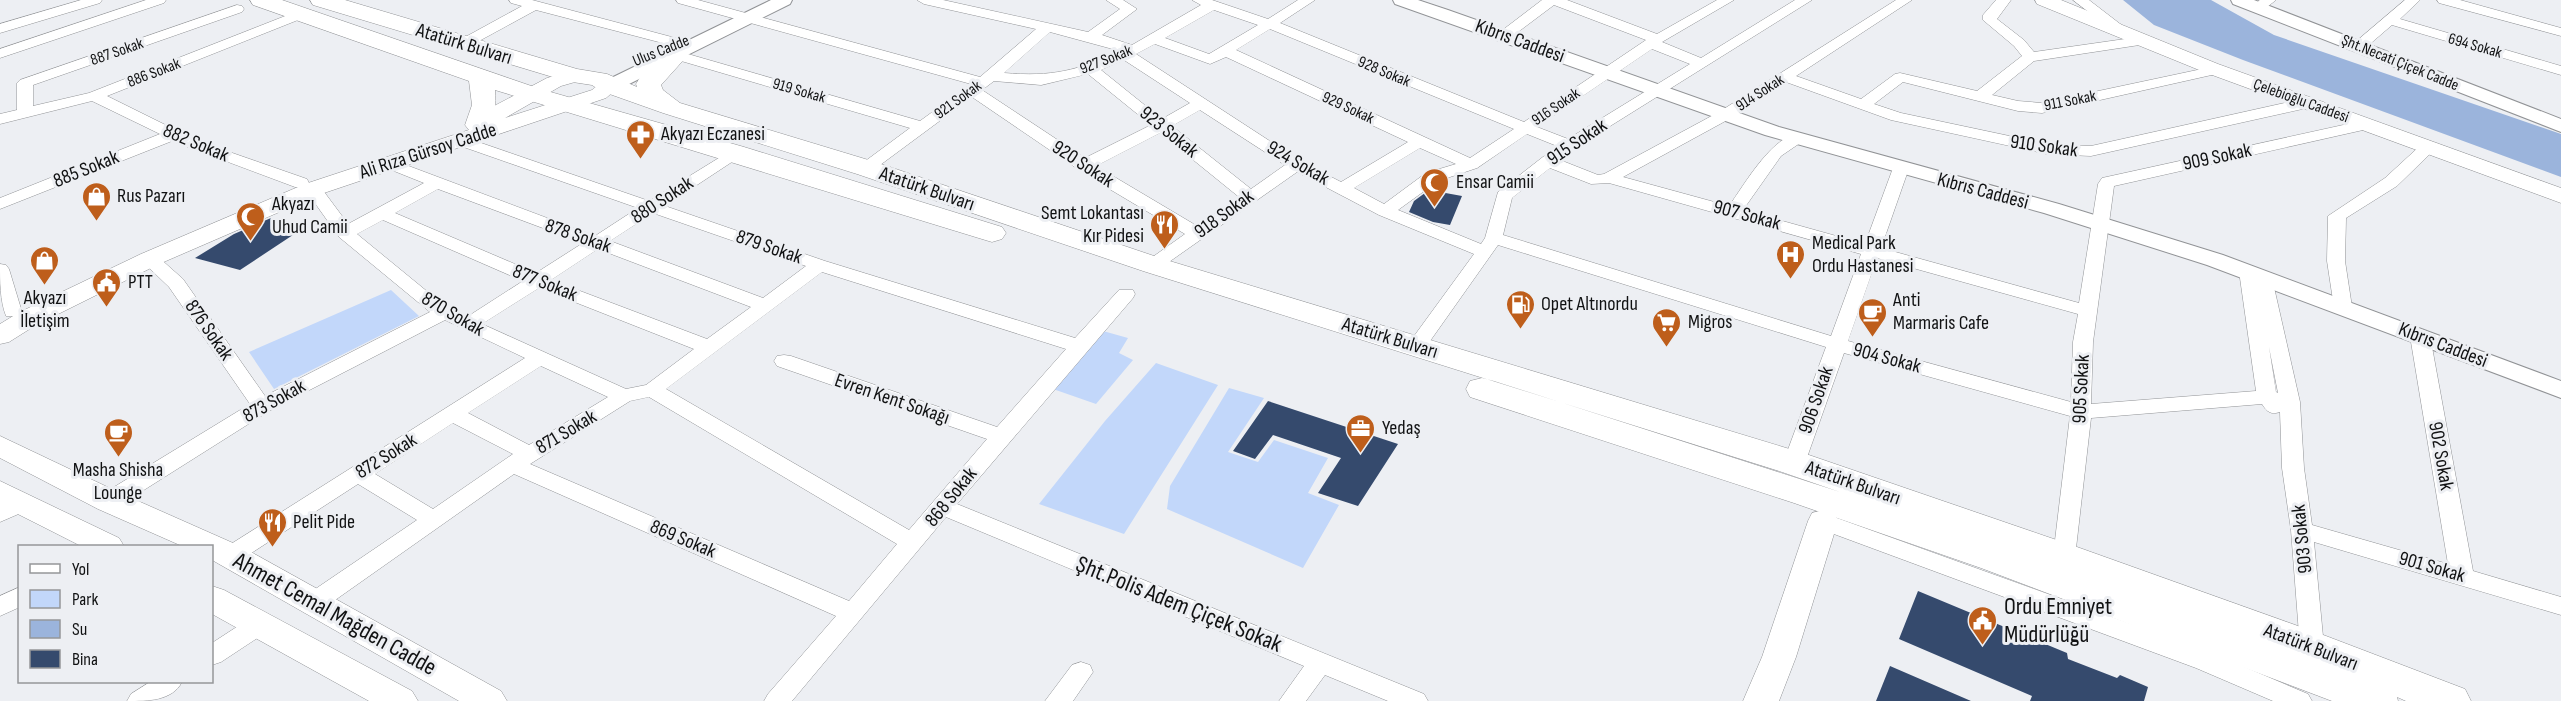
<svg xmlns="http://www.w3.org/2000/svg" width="2561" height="701" font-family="'Sofia Sans Condensed',sans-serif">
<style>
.green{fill:#c2d7fa}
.water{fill:#9bb4dc}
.building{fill:#354a6d}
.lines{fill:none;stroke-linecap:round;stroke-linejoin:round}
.minor-casing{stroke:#919396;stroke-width:1}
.tertiary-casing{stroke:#919396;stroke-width:2}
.secondary-casing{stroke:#919396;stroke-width:1}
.trunk-casing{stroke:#919396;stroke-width:1}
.minor{fill:#fff;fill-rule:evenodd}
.tertiary{fill:#fff;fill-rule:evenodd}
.secondary{fill:#fff;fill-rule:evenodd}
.trunk{fill:#fff;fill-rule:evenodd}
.labels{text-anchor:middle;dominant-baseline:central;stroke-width:6;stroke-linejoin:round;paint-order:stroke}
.far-street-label{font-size:16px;fill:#111213;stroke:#edeff3}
.street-label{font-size:20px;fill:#111213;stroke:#edeff3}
.poi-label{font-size:20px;fill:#111213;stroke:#edeff3;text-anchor:start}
.near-street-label{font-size:24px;fill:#111213;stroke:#edeff3}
.near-poi-label{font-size:24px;fill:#111213;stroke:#edeff3;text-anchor:start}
</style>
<rect width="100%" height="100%" fill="#edeff3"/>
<path class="green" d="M391,290L419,316L274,389L249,352Z
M1103,331L1128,338L1119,353L1133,360L1096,404L1053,389Z
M1156,363L1218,385L1124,534L1039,504L1105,421Z
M1229,388L1264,398L1228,452L1258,462L1274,440L1328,458L1308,493L1339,505L1303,568L1167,509L1170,486Z"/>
<path class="water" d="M2123,0H2211L2274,35L2561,134V177L2243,60L2154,25Z"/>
<path class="building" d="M1429,190L1462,196L1450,225L1433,222L1409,212L1414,201Z
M271,218L305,227L240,270L195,258L234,234Z
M1268,401L1398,444L1358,506L1318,493L1341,458L1273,435L1255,459L1233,451Z
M1918,591L2067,653L2068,659L2117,678L2120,675L2148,687L2144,701H2030L2032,696L1899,639Z
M1890,666L1971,701H1876Z"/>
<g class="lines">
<defs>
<path id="minor" d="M81,0H102L100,3L0,33V24Z
M146,0H166L164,3L0,58V49Z
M509,0H532L683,40L685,43L678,47L536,10L468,47H458L456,44L458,41L522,6L511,3Z
M676,0H698L980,77L1036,29L924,4L917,0H943L1088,32L1120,9L1106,0H1123L1137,9L1102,35L1132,45L1201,5L1192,0H1212L1268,19L1298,0H1315L1280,23L1524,122L1646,40L1554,5L1510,38H1500L1498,35L1500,32L1542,0H1567L1657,34L1717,0H1734L1662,42L1701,58L1795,0H1812L1575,148L1560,160L1598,175L1604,174L1719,112L1896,0H1912L1796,76L1861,99L1895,74L1900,73L1977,91L2022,56L2014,46L1983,20V15L1996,0H2011L1997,19L2024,40L2034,52L2146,36L2151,37L2153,40L2146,44L2034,61L1992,95L2018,101L2042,103L2216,66L2223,70L2216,74L2042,113L2018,111L1903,82L1874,104L1901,113L2047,144L2091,146L2307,98L2315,103L2307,108L2091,156L2047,154L1891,120L1786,82L1731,118L1623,177L1729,206C1743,187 1776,128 1803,135L1805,138L1803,141L1781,156L1743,210L1865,244L1893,168L1901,163L1907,165L1909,168L1881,248L2079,303L2098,184L2102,178L2366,120L2372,122L2374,125L2372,128L2114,186L2093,342L2091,404L2256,391L2239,271L2242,267H2254L2258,275L2265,272L2271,274L2300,402L2304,468L2312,525L2448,564L2410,336L2413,332H2427L2430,336L2473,571L2561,597V615L2314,542L2324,647L2321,654L2312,657L2303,654L2300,647L2291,530L2282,468L2280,412C2271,415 2267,412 2262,404L2091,418L2075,557L2072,563L2064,566L2056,563L2053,557L2070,416L1844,353L1805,463L1802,468L1794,471L1786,468L1783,463L1826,347L1498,245L1423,351L1416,353L1409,351L1406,347L1409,343L1474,254L1379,215L1297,172L1159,269H1147L1144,265L1147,261L1185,234L1091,178L972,97L872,171H860L858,168L860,165L910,128L671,58L669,55L671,52H681L920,121L971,84L678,3ZM1214,10L1258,25L1209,54L1165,38ZM1270,29L1514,129L1470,158L1236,50ZM1050,32L1120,51C1077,71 1052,77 1004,73ZM1155,44L1210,64L1226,57L1408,142L1341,182L1302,162L1136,54ZM1652,49L1690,64L1568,139L1537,127ZM1124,60L1190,103L1162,119L1101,70ZM1088,74L1151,125L1085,158L982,90L994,81L1041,85ZM1200,110L1285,165L1251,189L1172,126ZM1160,133L1239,197L1197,226L1096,166ZM1527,134L1557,146L1498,192L1485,238L1481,244L1398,210L1438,181L1477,168ZM1420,148L1456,164L1426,173L1384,204L1354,188ZM1550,168L1591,184L1609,183L1861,254L1831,336L1503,235L1512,198ZM1877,258L2078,314L2073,342L2071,402L1848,341ZM2269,347L2278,393L2276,392Z
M2073,0H2089L2128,30L2126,33H2116Z
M2260,0H2276L2262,11H2252L2250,8Z
M2405,0H2420L2400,19L2561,66V75L2392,25L2363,50H2353L2351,47L2353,44Z
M2437,0H2460L2561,28V36L2439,3Z
M237,5L242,6L244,9L242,12L33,85V106L89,93L303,9L308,10L310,13L308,16L107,96L198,141L307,179L309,183L308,185H319L348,224L424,183L384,167L382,164L390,159L595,236L638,208L455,144L453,141L461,136L649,201L735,148L743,153L741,156L665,206L825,261L1075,338L1119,290H1133L1135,294L1133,298L957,504L1424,694L1428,701H1388L1325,675L1306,701H1279L1304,666L946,517L792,701H764L768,694L836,616L514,474L321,610L313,612L305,610L301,603L305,596L417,520L358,484L239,561L231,564L223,561L220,555L223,549L525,358L445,320L269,411L117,507L109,509L101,507L98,501L101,495L250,404L169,287L144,263L141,259L144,255H156L183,279L265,396L430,312L339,237L305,189L306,187H295L172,141L0,209V198L160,134L92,101L0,124V114L17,110V83L20,80ZM438,189L583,243L536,273L395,213ZM653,213L806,266L763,298L610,241ZM383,220L523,281L467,317L440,302L357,234ZM598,249L751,307L707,339L551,280ZM822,272L1066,349L997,427L791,356L784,355L777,356L774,361L777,366L987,439L909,530L666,389ZM539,288L694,349L646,385L626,389L482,324ZM541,366L608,397L529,445L468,413ZM649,397L897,544L849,601L530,464L630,401ZM453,423L513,454L433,509L375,474Z
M2428,142L2436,147L2434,150L2397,186L2346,218L2345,261L2352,307L2350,311H2336L2334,307L2327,261L2328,216L2385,178L2422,144Z
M0,264L6,265L9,269L22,312L20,316H6C0,301 0,281 0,264Z
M22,495L30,497L33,503L30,509L0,522V504Z
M1823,513L2214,654L2308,694L2312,701H2273L2196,668L1815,527L1812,521L1815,515Z
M20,587V607L0,616V596Z
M260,614L268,617L272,624L268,631L221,662L212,665V643L252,617Z
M1081,662L1090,665L1093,672L1073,701H1045L1072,665Z
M150,682H182C172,701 148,701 127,701L131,694Z"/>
<path id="tertiary" d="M771,0H792L790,4L617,90H603L601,86L603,82Z
M1393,0H1418L1448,10L1779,127L2059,204L2223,255L2561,381V398L2207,265L2044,213L1765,135L1395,4Z
M2231,0H2254L2561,119V132L2233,4Z"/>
<path id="secondary" d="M2035,0H2061L2218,64L2561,188V203L2204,72L2037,4Z
M575,70L582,72L585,76L582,80L561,86L505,118L592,90C601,83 606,79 617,82L620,86L606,98L321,194L159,264L36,325L9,342L0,344V324L18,313L141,254L305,184L487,124L481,123L478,118L481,113L547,78Z
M0,436L120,493L242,547L501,691L507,701H459L212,560V546H182L98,509L0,458Z
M0,481L119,538L124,546H81L0,505Z
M1823,510L1834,513L1838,521L1796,657L1779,701H1743L1762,657L1808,521L1812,513Z
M212,586L224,590L412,691L418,701H369L212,614Z"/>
<path id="trunk" d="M250,0H282L540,89L744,147L1002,227L1006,233L1002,239L992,242L982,239L495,90C496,104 496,118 487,130L478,133L469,130L465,125L472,105L469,81L253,5Z
M310,0H345L577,69L607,74L637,87L636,84L639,79C652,66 664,45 684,50L688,55L661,85L663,90L680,103L875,162L1163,259L1806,454L2077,547L2326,636L2465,689L2471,701H2406L2397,697L2398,701H2332L1981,568L1794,503L1470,397L1466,389L1470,381L1482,378L1494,381L1840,492L1782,472L1143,271L857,174L663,113L601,91L592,85L566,81L313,5Z"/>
</defs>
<use href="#minor" class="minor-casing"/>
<use href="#tertiary" class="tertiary-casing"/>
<use href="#secondary" class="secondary-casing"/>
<use href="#trunk" class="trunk-casing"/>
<use href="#minor" class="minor"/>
<use href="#tertiary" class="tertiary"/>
<use href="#secondary" class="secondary"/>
<use href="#trunk" class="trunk"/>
</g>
<defs>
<symbol id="pharmacy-pin" viewBox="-11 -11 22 30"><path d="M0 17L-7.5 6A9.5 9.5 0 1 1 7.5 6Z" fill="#be5e1b" stroke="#edeff3"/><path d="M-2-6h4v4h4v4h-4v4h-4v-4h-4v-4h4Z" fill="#fff"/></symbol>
<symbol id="mosque-pin" viewBox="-11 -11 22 30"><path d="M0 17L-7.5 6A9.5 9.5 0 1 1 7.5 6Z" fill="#be5e1b" stroke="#edeff3"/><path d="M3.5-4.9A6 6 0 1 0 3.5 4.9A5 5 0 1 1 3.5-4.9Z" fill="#fff"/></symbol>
<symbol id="shop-pin" viewBox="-11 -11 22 30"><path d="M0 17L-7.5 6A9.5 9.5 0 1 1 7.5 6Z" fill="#be5e1b" stroke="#edeff3"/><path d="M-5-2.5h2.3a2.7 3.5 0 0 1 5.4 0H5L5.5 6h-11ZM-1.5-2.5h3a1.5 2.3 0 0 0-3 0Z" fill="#fff"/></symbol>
<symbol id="restaurant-pin" viewBox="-11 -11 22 30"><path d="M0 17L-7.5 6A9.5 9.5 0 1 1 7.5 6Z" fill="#be5e1b" stroke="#edeff3"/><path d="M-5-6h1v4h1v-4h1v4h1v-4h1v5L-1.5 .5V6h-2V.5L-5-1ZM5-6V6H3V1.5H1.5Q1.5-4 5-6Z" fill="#fff"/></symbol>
<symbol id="hospital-pin" viewBox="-11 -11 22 30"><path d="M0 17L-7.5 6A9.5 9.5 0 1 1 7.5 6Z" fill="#be5e1b" stroke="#edeff3"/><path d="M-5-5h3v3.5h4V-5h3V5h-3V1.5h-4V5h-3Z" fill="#fff"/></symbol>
<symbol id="civic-pin" viewBox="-11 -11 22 30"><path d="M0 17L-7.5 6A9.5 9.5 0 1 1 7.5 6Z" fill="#be5e1b" stroke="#edeff3"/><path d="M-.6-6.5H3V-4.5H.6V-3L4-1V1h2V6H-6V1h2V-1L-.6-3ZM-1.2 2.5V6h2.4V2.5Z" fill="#fff"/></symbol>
<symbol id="fuel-pin" viewBox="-11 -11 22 30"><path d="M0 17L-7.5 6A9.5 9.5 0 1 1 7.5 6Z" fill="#be5e1b" stroke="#edeff3"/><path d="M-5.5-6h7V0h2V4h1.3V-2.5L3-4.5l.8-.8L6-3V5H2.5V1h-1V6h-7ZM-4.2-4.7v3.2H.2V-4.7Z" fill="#fff"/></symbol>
<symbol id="cafe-pin" viewBox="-11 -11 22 30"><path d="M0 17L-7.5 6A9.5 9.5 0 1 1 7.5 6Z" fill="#be5e1b" stroke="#edeff3"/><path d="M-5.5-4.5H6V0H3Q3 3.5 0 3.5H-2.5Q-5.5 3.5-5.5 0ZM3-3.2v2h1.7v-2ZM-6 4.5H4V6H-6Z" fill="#fff"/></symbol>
<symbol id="supermarket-pin" viewBox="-11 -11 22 30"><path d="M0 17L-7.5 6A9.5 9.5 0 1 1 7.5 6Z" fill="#be5e1b" stroke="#edeff3"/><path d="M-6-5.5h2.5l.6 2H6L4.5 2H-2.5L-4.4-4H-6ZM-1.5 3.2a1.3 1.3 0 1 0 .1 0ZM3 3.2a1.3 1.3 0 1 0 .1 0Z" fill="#fff"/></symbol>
<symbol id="office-pin" viewBox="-11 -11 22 30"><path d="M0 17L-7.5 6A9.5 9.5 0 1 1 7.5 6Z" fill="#be5e1b" stroke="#edeff3"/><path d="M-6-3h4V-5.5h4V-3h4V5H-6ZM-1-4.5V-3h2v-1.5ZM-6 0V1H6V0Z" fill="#fff"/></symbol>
</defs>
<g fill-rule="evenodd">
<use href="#pharmacy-pin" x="624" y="118" width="33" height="45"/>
<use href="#mosque-pin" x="1418" y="166" width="33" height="45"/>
<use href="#shop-pin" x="80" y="180" width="33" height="45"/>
<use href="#mosque-pin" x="234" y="200" width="33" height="45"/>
<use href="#restaurant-pin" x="1148" y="208" width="33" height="45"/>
<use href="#hospital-pin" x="1774" y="238" width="33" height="45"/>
<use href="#shop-pin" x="28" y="244" width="33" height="45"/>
<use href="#civic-pin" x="90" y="266" width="33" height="45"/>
<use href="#fuel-pin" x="1504" y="288" width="33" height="45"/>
<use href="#cafe-pin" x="1856" y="296" width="33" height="45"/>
<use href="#supermarket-pin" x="1650" y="306" width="33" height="45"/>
<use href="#office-pin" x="1344" y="412" width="33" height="45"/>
<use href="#cafe-pin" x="102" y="416" width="33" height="45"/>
<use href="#restaurant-pin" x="256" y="506" width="33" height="45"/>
<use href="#civic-pin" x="1966" y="604" width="33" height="45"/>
</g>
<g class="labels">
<g class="far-street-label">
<text transform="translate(2475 46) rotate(16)">694 Sokak</text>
<text transform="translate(661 51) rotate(-22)">Ulus Cadde</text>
<text transform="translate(117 52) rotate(-19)">887 Sokak</text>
<text transform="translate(1106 60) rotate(-21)">927 Sokak</text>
<text transform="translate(2400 63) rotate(22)">Şht.Necati Çiçek Cadde</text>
<text transform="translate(1384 72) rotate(23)">928 Sokak</text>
<text transform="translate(154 73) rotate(-21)">886 Sokak</text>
<text transform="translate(799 91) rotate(16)">919 Sokak</text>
<text transform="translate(1760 93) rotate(-33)">914 Sokak</text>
<text transform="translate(958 100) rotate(-36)">921 Sokak</text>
<text transform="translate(2070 101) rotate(-11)">911 Sokak</text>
<text transform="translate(2301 101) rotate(20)">Çelebioğlu Caddesi</text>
<text transform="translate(1556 107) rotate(-34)">916 Sokak</text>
<text transform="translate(1348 108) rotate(25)">929 Sokak</text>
</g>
<g class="street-label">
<text transform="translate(1520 41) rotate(20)">Kıbrıs Caddesi</text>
<text transform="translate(464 44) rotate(17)">Atatürk Bulvarı</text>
<text transform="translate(1169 132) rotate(39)">923 Sokak</text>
<text transform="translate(1577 142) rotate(-34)">915 Sokak</text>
<text transform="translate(196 143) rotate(23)">882 Sokak</text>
<text transform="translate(2044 146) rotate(8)">910 Sokak</text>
<text transform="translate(428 151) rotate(-18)">Ali Rıza Gürsoy Cadde</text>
<text transform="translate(2217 157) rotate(-12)">909 Sokak</text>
<text transform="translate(1298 163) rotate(30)">924 Sokak</text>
<text transform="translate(1083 164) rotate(33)">920 Sokak</text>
<text transform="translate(86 169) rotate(-22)">885 Sokak</text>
<text transform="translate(927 189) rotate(19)">Atatürk Bulvarı</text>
<text transform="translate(1983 191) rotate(15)">Kıbrıs Caddesi</text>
<text transform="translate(662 200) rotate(-33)">880 Sokak</text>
<text transform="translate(1224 214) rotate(-36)">918 Sokak</text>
<text transform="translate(1747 215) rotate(15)">907 Sokak</text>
<text transform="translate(578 236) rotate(19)">878 Sokak</text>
<text transform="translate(769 247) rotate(19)">879 Sokak</text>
<text transform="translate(545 283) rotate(22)">877 Sokak</text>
<text transform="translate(453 314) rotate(30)">870 Sokak</text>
<text transform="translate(209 330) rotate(55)">876 Sokak</text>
<text transform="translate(1390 338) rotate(17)">Atatürk Bulvarı</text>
<text transform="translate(2443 345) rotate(21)">Kıbrıs Caddesi</text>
<text transform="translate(1887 358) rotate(15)">904 Sokak</text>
<text transform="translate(2081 389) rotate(-87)">905 Sokak</text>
<text transform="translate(892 399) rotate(19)">Evren Kent Sokağı</text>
<text transform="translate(1816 400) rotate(-71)">906 Sokak</text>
<text transform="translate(274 401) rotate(-29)">873 Sokak</text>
<text transform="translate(566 432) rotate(-31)">871 Sokak</text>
<text transform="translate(386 456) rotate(-32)">872 Sokak</text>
<text transform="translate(2441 456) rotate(80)">902 Sokak</text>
<text transform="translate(1853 483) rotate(19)">Atatürk Bulvarı</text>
<text transform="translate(951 497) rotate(-51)">868 Sokak</text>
<text transform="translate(683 539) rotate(23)">869 Sokak</text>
<text transform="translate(2302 539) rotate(-96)">903 Sokak</text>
<text transform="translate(2432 567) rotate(16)">901 Sokak</text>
<text transform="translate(2311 647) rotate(21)">Atatürk Bulvarı</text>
</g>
<g class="poi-label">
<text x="661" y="134">Akyazı Eczanesi</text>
<text x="1456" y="182">Ensar Camii</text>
<text x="117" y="196">Rus Pazarı</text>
<text x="272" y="204">Akyazı<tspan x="272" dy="23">Uhud Camii</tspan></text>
<text x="1144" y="213" text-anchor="end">Semt Lokantası<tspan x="1144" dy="23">Kır Pidesi</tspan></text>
<text x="1812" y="243">Medical Park<tspan x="1812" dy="23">Ordu Hastanesi</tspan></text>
<text x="128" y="282">PTT</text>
<text x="45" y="298" text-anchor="middle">Akyazı<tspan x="45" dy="23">İletişim</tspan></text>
<text x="1893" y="300">Anti<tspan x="1893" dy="23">Marmaris Cafe</tspan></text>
<text x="1541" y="304">Opet Altınordu</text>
<text x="1688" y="322">Migros</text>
<text x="1382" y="428">Yedaş</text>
<text x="118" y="470" text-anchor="middle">Masha Shisha<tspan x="118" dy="23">Lounge</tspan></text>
<text x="293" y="522">Pelit Pide</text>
</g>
<g class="near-street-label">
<text transform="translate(1179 604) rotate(22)">Şht.Polis Adem Çiçek Sokak</text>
<text transform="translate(335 614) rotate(29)">Ahmet Cemal Mağden Cadde</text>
</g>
<g class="near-poi-label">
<text x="2004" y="606">Ordu Emniyet<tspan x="2004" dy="28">Müdürlüğü</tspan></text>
</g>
</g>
<rect x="18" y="545" width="195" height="138" fill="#edeff3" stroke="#959799" stroke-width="1.5"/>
<rect x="30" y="564" width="30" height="9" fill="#ffffff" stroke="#959799" stroke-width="1.5"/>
<text x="72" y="575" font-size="18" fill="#111213">Yol</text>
<rect x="30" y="590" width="30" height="18" fill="#c2d7fa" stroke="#959799" stroke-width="1.5"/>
<text x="72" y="605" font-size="18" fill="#111213">Park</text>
<rect x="30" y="620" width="30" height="18" fill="#9bb4dc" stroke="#959799" stroke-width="1.5"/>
<text x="72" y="635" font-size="18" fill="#111213">Su</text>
<rect x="30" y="650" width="30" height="18" fill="#354a6d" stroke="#959799" stroke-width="1.5"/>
<text x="72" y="665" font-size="18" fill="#111213">Bina</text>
</svg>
